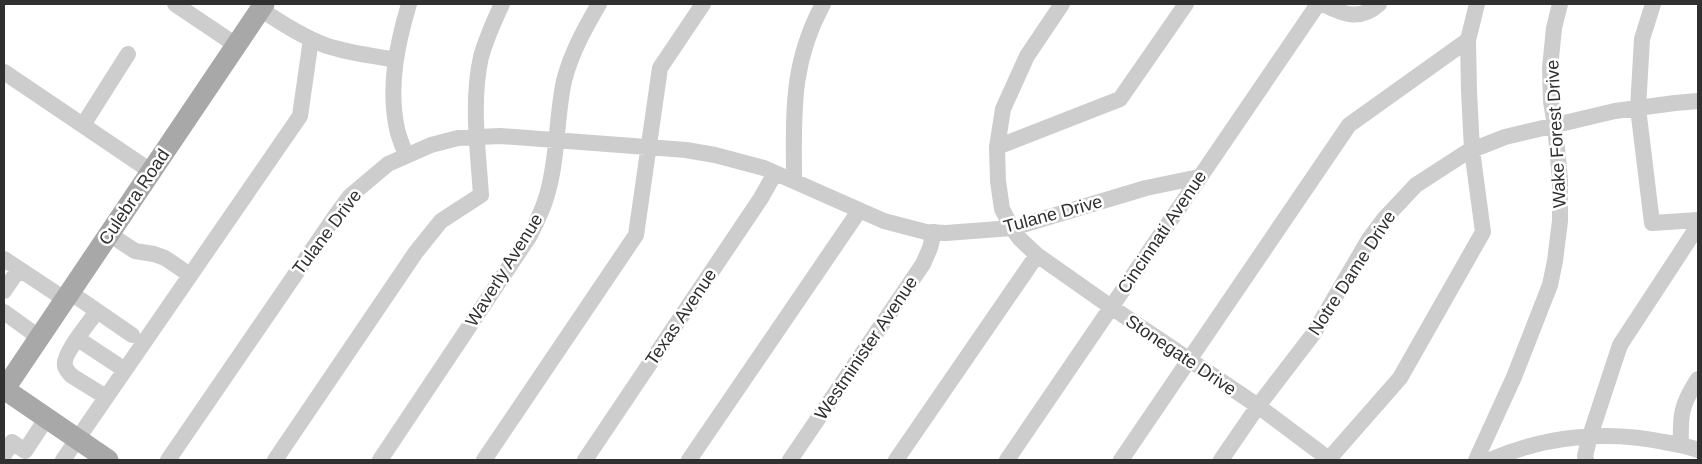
<svg xmlns="http://www.w3.org/2000/svg" width="1702" height="464" font-family="Arial,sans-serif">
<style>
.lines{fill:none;stroke-linecap:round;stroke-linejoin:round}
.minor{stroke:#cdcdcd;stroke-width:16}
.major{stroke:#a8a8a8;stroke-width:21}
.labels{text-anchor:middle;dominant-baseline:central;stroke-width:5;stroke-linejoin:round;paint-order:stroke}
.street-label{font-size:18px;fill:#303030;stroke:#fff}
</style>
<rect width="100%" height="100%" fill="#fff"/>
<g class="lines">
<path class="minor" d="M175,4L236,45
M1062,4L1027,56L1003,109L997,147L998,181L1002,209L1012,228L1020,239L1037,255L1111,307L1258,406L1330,460
M1323,4C1344,15 1360,21 1379,4
M1653,4L1642,39L1638,108L1652,223L1698,220
M260,9C280,22 300,35 322,44C345,53 371,55 395,60
M4,72L152,172
M83,125L128,54
M997,147L1120,99L1186,4
M406,155C403,147 399,138 397,129C388,87 397,44 409,4
M794,181C794,114 790,65 823,4
M109,234L135,251L154,254L165,258L190,275
M4,259L66,300
M4,291L19,269
M71,293L132,335
M97,311C90,322 62,354 65,366C66,370 69,373 72,376L106,397
M4,312L40,338
M78,339L125,370
M1681,445C1680,415 1681,405 1698,379
M4,455L12,442L25,451L46,419
M63,460L300,116L311,39
M168,460L336,215L350,196L388,164L431,145L458,138L500,136L686,150L715,155L764,168L884,221L926,232L946,233L1012,228L1146,188L1199,177
M275,460L416,252L441,221L481,195C478,150 471,101 481,57C486,39 494,21 502,4
M380,460L529,237C536,223 543,210 547,195C558,158 556,118 564,81C571,53 585,28 599,4
M484,460L636,235L660,68L703,4
M585,460L761,198L775,173
M689,460L859,211
M790,460L923,264L930,248L934,232
M896,460L1037,255
M1007,460L1318,4
M1121,460L1349,125L1468,40
M1221,460L1258,406L1314,333L1369,239L1384,219L1416,185L1467,152L1505,137L1615,111L1675,103L1698,101
M1328,460L1400,378L1483,232L1472,150L1469,91L1468,40L1477,4
M1476,460L1514,377L1550,285L1555,261L1560,221V180L1555,125L1551,102L1550,68L1554,28L1560,4
M1490,460C1545,436 1606,430 1664,442C1676,444 1688,446 1698,450
M1586,460L1585,456L1590,436L1620,345L1698,226"/>
<path class="major" d="M4,389L108,460
M4,390L264,4"/>
</g>
<g class="labels">
<g class="street-label">
<text transform="translate(1556 134) rotate(-93)">Wake Forest Drive</text>
<text transform="translate(134 197) rotate(-56)">Culebra Road</text>
<text transform="translate(1053 214) rotate(-15)">Tulane Drive</text>
<text transform="translate(327 232) rotate(-53)">Tulane Drive</text>
<text transform="translate(1162 232) rotate(-56)">Cincinnati Avenue</text>
<text transform="translate(504 270) rotate(-58)">Waverly Avenue</text>
<text transform="translate(1352 273) rotate(-57)">Notre Dame Drive</text>
<text transform="translate(681 317) rotate(-56)">Texas Avenue</text>
<text transform="translate(866 348) rotate(-56)">Westminister Avenue</text>
<text transform="translate(1181 355) rotate(34)">Stonegate Drive</text>
</g>
</g>
<rect width="1702" height="464" fill="none" stroke="#303030" stroke-width="10"/>
</svg>
